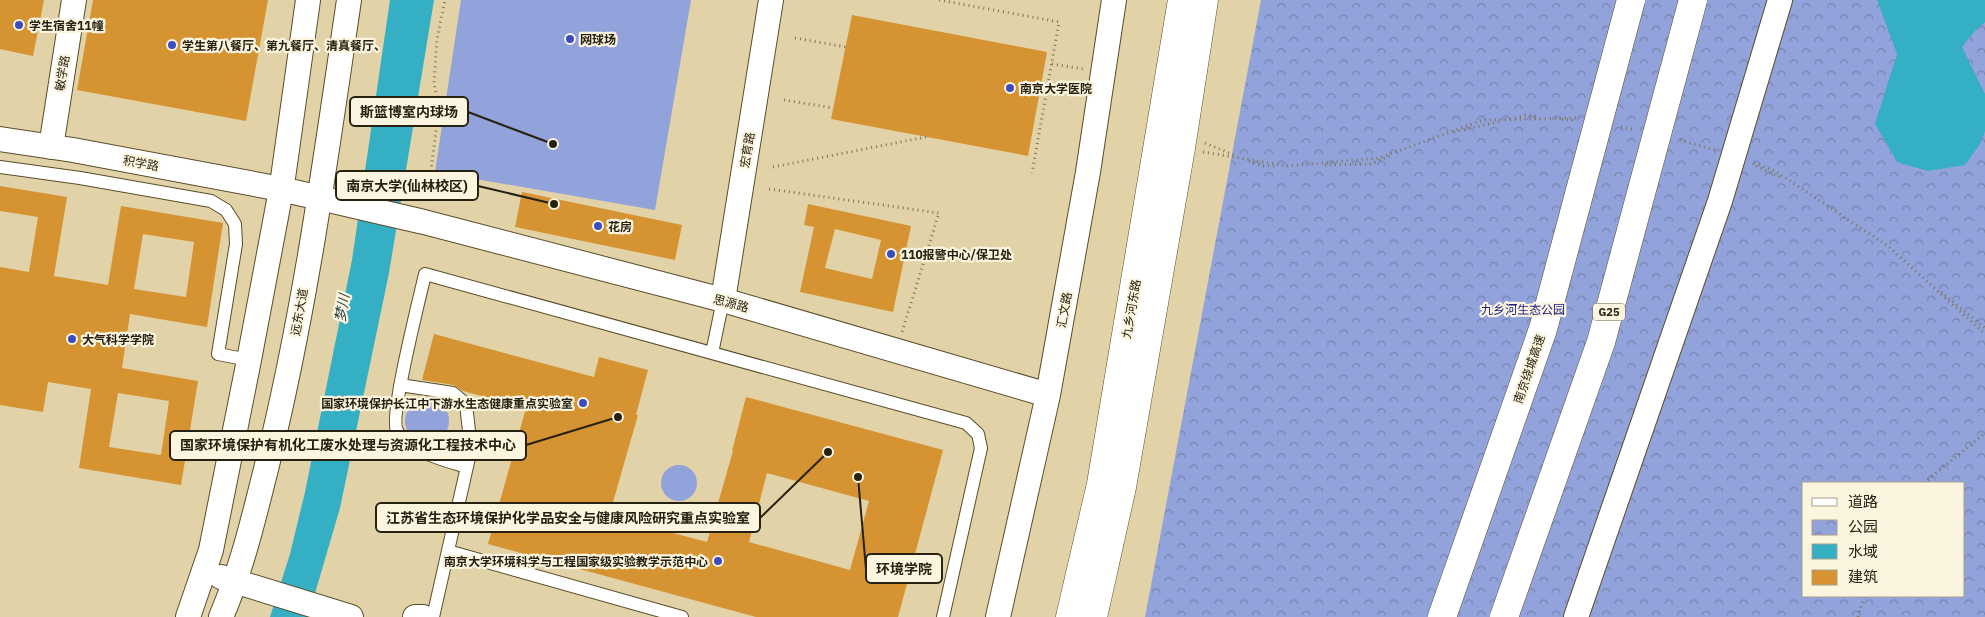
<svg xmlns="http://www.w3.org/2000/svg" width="1985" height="617" font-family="'IBM Plex Sans','Noto Sans SC',sans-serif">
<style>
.green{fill:#92a2da}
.park{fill:url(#park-crowns);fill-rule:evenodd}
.water{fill:#35afc4}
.building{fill:#d69332;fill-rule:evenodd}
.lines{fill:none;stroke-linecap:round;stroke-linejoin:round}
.service-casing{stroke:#5a4d27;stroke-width:14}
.minor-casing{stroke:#5a4d27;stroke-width:26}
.secondary-casing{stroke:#5a4d27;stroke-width:29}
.path{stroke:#7e7458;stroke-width:3;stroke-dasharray:1 4;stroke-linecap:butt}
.service{stroke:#fff;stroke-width:12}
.minor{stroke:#fff;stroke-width:24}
.secondary{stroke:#fff;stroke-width:28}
.motorway-bridge-casing{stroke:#5a4d27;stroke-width:29;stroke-linecap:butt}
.motorway-bridge{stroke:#fff;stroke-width:28}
.poi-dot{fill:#3c4dc0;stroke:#fbf4df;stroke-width:2}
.labels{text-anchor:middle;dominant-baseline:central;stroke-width:4.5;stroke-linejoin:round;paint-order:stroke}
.shield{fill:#fbf4df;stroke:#66604f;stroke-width:1}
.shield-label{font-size:11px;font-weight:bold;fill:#262111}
.poi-label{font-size:12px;font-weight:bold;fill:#262111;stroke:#fbf4df;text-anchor:start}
.street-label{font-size:12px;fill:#262111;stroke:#fbf4df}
.park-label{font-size:12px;fill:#1b1c83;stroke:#fbf4df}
.water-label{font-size:14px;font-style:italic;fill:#243e43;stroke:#fbf4df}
.leader{fill:none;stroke:#262111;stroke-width:2}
.callout-dot{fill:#262111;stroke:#fbf4df;stroke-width:2}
.callout{fill:#fbf4df;stroke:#262111;stroke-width:2}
.callout-label{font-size:14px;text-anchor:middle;font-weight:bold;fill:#262111}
</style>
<defs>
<pattern id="park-crowns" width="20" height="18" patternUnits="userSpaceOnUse" patternTransform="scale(1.25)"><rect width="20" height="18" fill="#92a2da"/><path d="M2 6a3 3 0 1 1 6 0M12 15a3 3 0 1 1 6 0" fill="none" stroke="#7784af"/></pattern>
</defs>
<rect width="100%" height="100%" fill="#e1d2a8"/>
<path class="green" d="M461,0H691L655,210L435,172Z
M405 421a22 22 0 1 1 44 0a22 22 0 1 1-44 0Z
M661 483a18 18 0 1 1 36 0a18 18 0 1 1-36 0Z"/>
<path class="park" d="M1261,0H1985V617H1145ZM1804,483H1964V596H1804Z"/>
<path class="water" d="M390,0H434L389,273L340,508L308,617H270L290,554L305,492L352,260Z
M1877,0H1985V22L1974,32L1962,47L1985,94V131L1980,144L1965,165L1928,171L1897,162L1875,124L1897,54Z"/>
<path class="building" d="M0,0H44L33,56L0,49Z
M93,0H268L246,121L77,90Z
M852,15L1047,52L1028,156L831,119Z
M0,186L67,197L54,276L108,285L121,206L223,223L207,327L130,314L122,368L198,381L181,485L79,468L91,389L48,382L43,412L0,405V267L29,272L38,217L0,211ZM143,234L194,242L186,297L134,289ZM118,393L169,401L161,455L109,447Z
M522,192L682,225L675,260L515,227Z
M808,204L911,226L893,312L800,292L814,227L804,225ZM835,229L881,240L872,279L825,268Z
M434,334L594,377L599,357L648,370L636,415H638L609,516L707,542L733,451H732L746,397L943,450L898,617H756L488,544L526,408L463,391L454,385L422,380ZM767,473L869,501L850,570L749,542Z"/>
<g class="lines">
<defs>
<path id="service" d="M0,167L80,178L211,201L226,210L235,224L236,244L218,354L249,360
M712,353L723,300
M400,385L453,393L466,404L471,449L433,617
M467,467C447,461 407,451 397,431C389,417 420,297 425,274L966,423L978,434L981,448L943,617
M448,551L682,617"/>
<path id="minor" d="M0,139L73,150L281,189L424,222L723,300L1048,395
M51,147L74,0
M723,300L771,0
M221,577L351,617
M188,617L211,550L249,360L282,185L308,0
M221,617C242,568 254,517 267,465C305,312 326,156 349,0
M415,617H423
M998,617L1048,395L1088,172L1114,0
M1576,617L1720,201L1780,0"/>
<path id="secondary" d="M1070,617L1101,484L1182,0
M1093,617L1122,487L1181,148L1204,0"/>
</defs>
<use href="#service" class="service-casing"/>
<use href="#minor" class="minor-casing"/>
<use href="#secondary" class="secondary-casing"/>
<path class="path" d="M939,0L1059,22L1032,173
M795,38L846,47
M1052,64L1084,69
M784,100L833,108
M1515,118L1525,115L1536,116
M1562,119L1576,121
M1621,127L1634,130
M1454,132L1502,121
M1680,140L1715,150
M1205,143L1236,156
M1203,152L1288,166L1379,158L1483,120L1576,118
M1249,161L1262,166H1277
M1754,163L1775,171L1888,246L1985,334
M1325,165L1370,164L1390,156
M1756,166L1782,178
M773,167L926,137
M769,189L939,213L902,332
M427,201L439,108L434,83L437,39L445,0
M1941,292L1985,328
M1924,483L1985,433
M1858,617L1864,596"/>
<use href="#service" class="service"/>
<use href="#minor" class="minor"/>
<use href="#secondary" class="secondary"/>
<defs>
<path id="motorway-bridge" d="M1442,617L1543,329L1631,0
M1504,617L1601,342L1693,0"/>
</defs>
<use href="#motorway-bridge" class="motorway-bridge-casing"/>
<use href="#motorway-bridge" class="motorway-bridge"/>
</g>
<g class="poi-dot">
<circle cx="19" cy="25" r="5"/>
<circle cx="570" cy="39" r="5"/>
<circle cx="172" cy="45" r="5"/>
<circle cx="1010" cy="88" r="5"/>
<circle cx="598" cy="226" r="5"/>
<circle cx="891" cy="254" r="5"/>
<circle cx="72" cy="339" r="5"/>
<circle cx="583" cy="403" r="5"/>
<circle cx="718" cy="561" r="5"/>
</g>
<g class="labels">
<rect class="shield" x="1593" y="303.5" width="32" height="17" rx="4"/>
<g class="shield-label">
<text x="1609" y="312">G25</text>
</g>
<g class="poi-label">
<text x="29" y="25">学生宿舍11幢</text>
<text x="580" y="39">网球场</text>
<text x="182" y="45">学生第八餐厅、第九餐厅、清真餐厅、</text>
<text x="1020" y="88">南京大学医院</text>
<text x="608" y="226">花房</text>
<text x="901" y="254">110报警中心/保卫处</text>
<text x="82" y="339">大气科学学院</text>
<text x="573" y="403" text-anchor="end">国家环境保护长江中下游水生态健康重点实验室</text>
<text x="708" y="561" text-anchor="end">南京大学环境科学与工程国家级实验教学示范中心</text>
</g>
<g class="street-label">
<text transform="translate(62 73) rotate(-81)">敏学路</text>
<text transform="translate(747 150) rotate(-81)">宏育路</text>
<text transform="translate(141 163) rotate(10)">积学路</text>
<text transform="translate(731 303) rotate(15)">思源路</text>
<text transform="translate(1131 309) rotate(-80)">九乡河东路</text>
<text transform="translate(1064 310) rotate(-80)">汇文路</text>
<text transform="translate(299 312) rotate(-80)">远东大道</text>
<text transform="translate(1529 369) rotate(-71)">南京绕城高速</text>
</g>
<g class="park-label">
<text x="1523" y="309">九乡河生态公园</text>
</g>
<g class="water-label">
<text transform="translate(342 308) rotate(-81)">梦川</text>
</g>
</g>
<path class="leader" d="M553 144L468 112M554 204L478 186M618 417L526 445M828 452L760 518M858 477L866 569"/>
<g class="callout-dot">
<circle cx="553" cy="144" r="5"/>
<circle cx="554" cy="204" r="5"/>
<circle cx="618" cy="417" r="5"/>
<circle cx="828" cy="452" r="5"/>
<circle cx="858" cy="477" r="5"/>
</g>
<g class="callout">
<rect x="350" y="97" width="118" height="29" rx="5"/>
<rect x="336" y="171" width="142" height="29" rx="5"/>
<rect x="170" y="431" width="356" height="29" rx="5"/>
<rect x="376" y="503" width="384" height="29" rx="5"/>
<rect x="866" y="554" width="76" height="29" rx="5"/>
</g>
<g class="callout-label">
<text x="409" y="117">斯篮博室内球场</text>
<text x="407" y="191">南京大学(仙林校区)</text>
<text x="348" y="450">国家环境保护有机化工废水处理与资源化工程技术中心</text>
<text x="568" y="523">江苏省生态环境保护化学品安全与健康风险研究重点实验室</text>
<text x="904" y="574">环境学院</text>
</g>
<rect x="1802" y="482" width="162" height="115" fill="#fbf4df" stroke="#a6a08d"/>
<rect x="1812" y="498" width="25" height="8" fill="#ffffff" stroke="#a6a08d"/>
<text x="1848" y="507" font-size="15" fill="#262111">道路</text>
<rect x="1812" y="520" width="25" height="15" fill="url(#park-crowns)" stroke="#a6a08d"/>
<text x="1848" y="532" font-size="15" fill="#262111">公园</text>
<rect x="1812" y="544" width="25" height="15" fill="#35afc4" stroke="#a6a08d"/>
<text x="1848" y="557" font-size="15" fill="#262111">水域</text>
<rect x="1812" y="570" width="25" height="15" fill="#d69332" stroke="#a6a08d"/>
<text x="1848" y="582" font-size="15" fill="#262111">建筑</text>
</svg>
